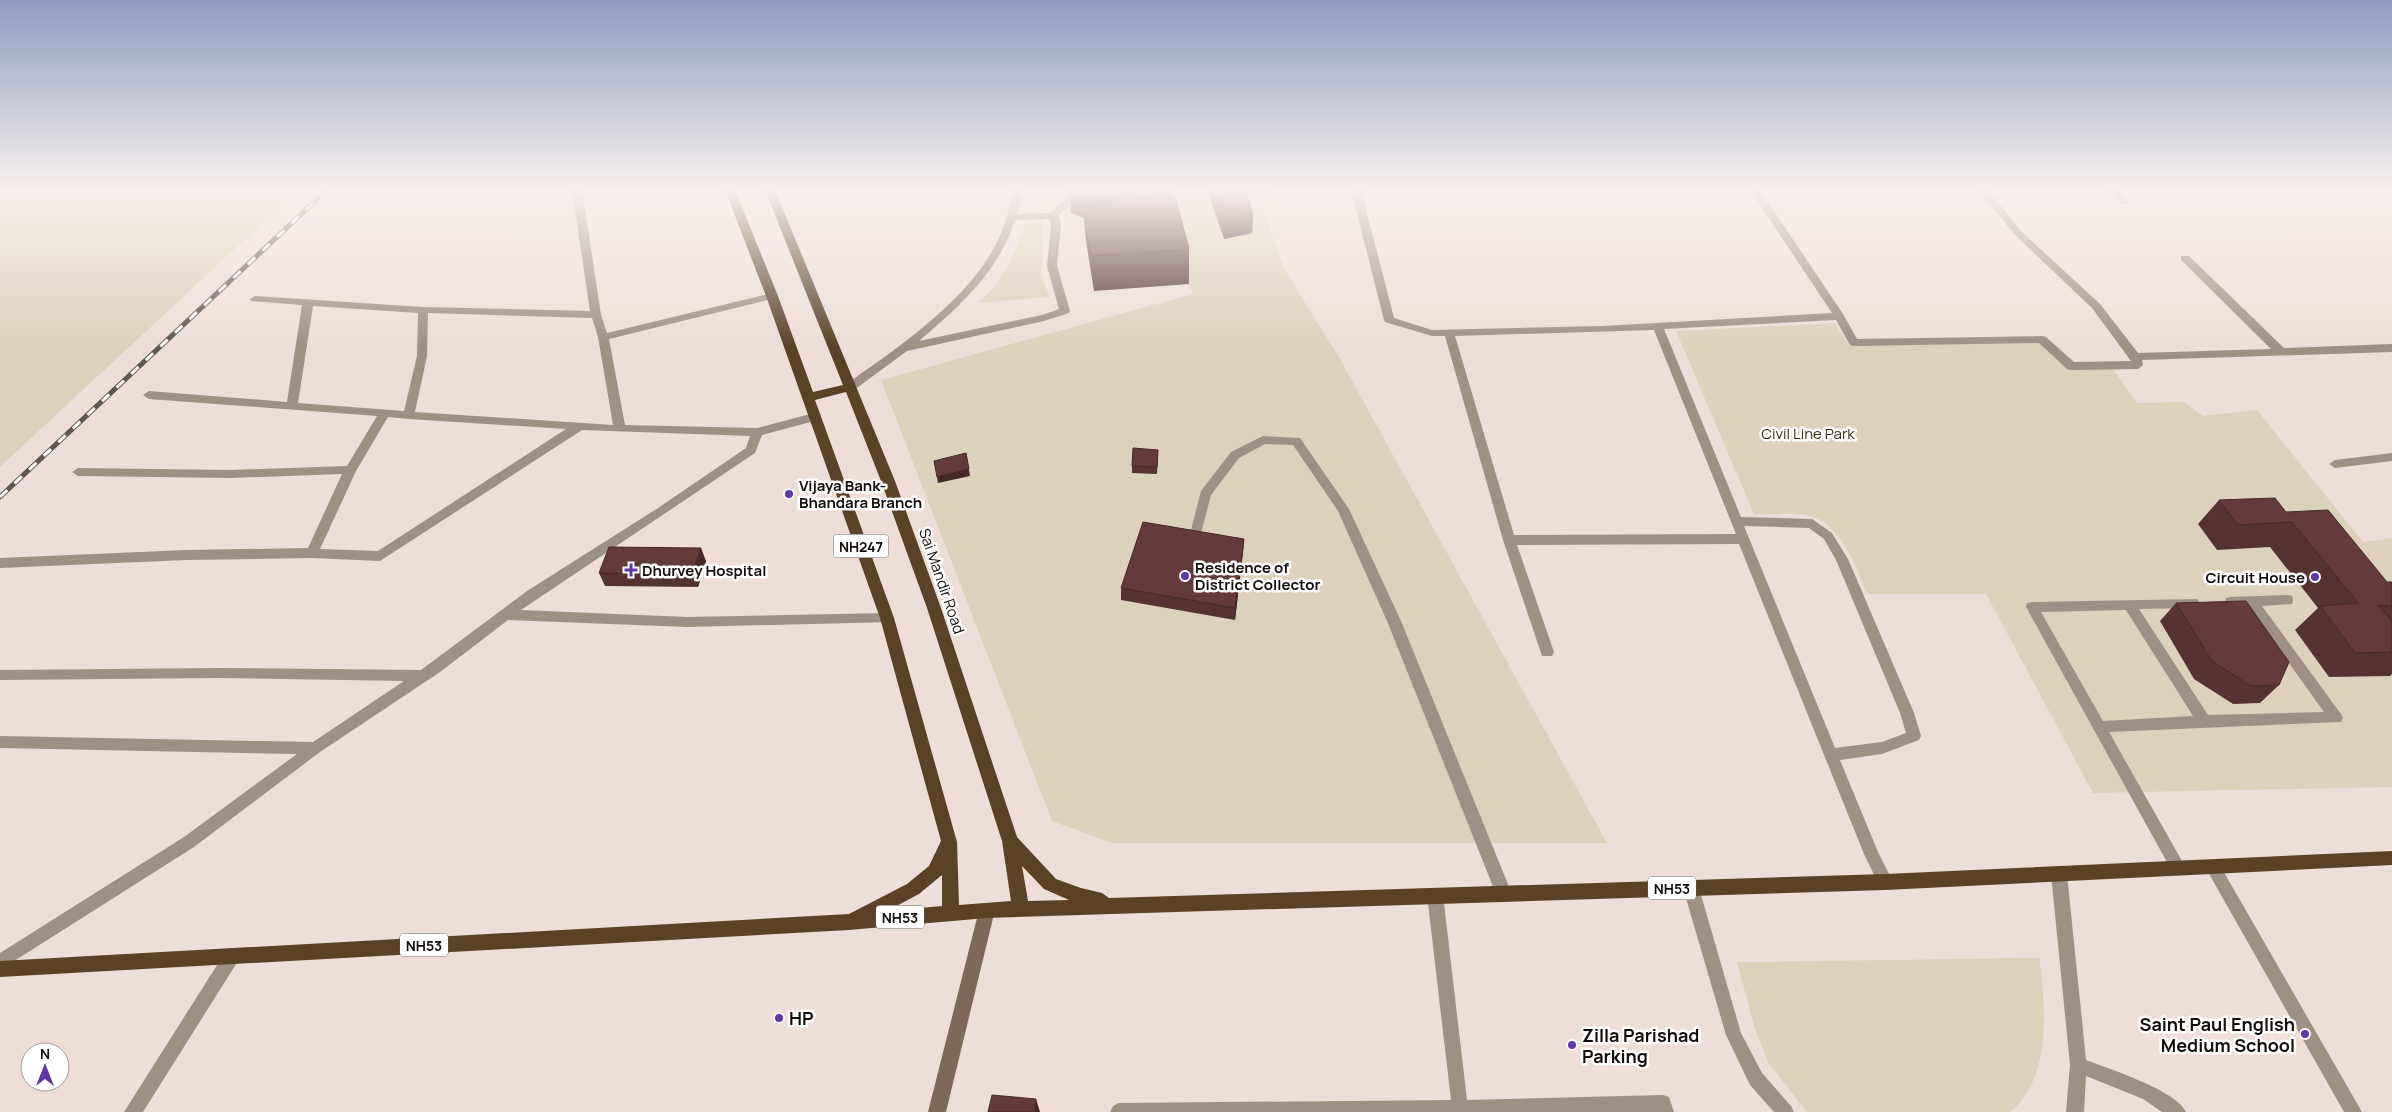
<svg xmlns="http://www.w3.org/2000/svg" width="2392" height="1112" font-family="Manrope,sans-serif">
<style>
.green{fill:#ddd2b9}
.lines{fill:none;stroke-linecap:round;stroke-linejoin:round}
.minor{fill:#9e9083;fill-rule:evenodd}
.secondary{fill:#7d6955;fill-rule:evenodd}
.trunk{fill:#5b4227;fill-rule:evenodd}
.rail-casing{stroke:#5f5652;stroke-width:5}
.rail{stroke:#fff;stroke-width:3;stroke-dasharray:10;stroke-linecap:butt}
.wall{fill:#553331}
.shaded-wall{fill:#452928}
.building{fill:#633b39;stroke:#452928}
.poi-dot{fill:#6235ac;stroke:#fff;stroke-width:2}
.labels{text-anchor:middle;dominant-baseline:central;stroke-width:5;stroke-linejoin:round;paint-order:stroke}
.shield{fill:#fff;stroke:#595654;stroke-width:1}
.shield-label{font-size:14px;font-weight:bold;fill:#120d0a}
.park-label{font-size:15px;fill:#3a2d0b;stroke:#fff}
.poi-label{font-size:15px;font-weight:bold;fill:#120d0a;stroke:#fff;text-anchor:start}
.street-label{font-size:15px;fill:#120d0a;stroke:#fff}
.near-poi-label{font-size:18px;font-weight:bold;fill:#120d0a;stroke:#fff;text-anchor:start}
</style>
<rect width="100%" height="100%" fill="#efded7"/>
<path class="green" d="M0,190H298L0,467Z
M1035,190H1069L1046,206H1029Z
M1150,190H1207L1223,238L1243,193L1274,190H1338L1339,195L1261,204L1284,269L1340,359L1607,843H1112L1052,821L881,380L1193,294Z
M1042,219L1043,254L1041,274L1049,297L978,303C1004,282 1016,252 1026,220Z
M1835,323L1848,345L2041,341L2072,368L2113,369L2137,403L2184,402L2203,416L2257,410L2363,542L2392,538V787L2093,793L1986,594H1867C1856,568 1841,523 1809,516C1792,512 1771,515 1754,514L1676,331Z
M2039,958C2046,1005 2052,1079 2010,1112H1807L1769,1064L1755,1029L1737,962Z"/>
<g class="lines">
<path class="minor" d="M572,190H582L601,315L607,333L772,293L777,296L772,299L609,339L625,425L757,428L814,413L820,417L818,420L762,435L755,453L521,610L687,617L887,613L892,614L894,618L892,622L687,627L508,620L440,672L320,752L194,847L0,970V953L184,837L297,754L0,748V736L313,742L404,681L219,678L0,680V670L219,668L421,670L527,591L658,508L746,448L750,436L582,430L380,561L312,558L187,560L0,568V558L187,550L308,548L342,474L230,478L78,476L72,472L78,468L230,470L347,466L377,416L149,399L143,395L149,391L287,402L302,305L251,301L250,299L255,296L423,307L590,311ZM313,306L418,313L417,356L404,411L298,403ZM428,313L592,318L598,337L613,425L415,412L427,356ZM388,417L409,419L566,429L378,551L320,549L356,471Z
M1014,190H1024L1017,214L1050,213L1076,190H1087L1059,215L1061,226L1057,266L1070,311L1069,313L1044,321L907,351L854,390H846L844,387L846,384C898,348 970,299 998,240C1006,224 1009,208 1014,190ZM1050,219L1051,226L1047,266L1059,309L1042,315L919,341C958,308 1000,270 1015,220Z
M1351,190H1361L1394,318L1432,330L1603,326L1832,313L1750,190H1760L1843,314L1857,339L2042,336L2046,337L2074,362L2131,361L2092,308L2015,235L1978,190H1988L2021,231L2100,304L2138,353L2271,349L2181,260V256H2189L2284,348L2392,344V352L2142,360L2143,365L2138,369L2071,370L2067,369L2039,343L1854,346L1850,345L1836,320L1664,329L1741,517L1812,519L1832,533L1848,559L1914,713L1921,736L1919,740L1882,754L1840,760L1878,852L1893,882L1890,887L1885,889L1880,887L1864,854L1739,544L1517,545L1554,652L1552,656H1542L1503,540L1445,336H1432L1385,322L1384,320ZM1654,330L1736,534L1514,535L1455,336ZM1744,526L1809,528L1824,539L1836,560L1900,713L1906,733L1882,742L1835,748Z
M2108,190H2118L2128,202L2126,204H2120Z
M1263,436L1300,438L1349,509L1401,621L1512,894L1509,899L1504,901L1499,899L1496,894L1387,621L1338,511L1293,445L1265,444L1239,458L1211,495L1200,537L1196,539L1190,534L1201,491L1231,452Z
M2392,453V461L2335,468L2329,464L2335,460Z
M2287,595L2292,596L2293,600L2292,604L2262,606L2341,714L2343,718L2341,722L2109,732L2186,868L2183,873L2178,875L2173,873L2026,607L2027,603L2032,602L2198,599L2199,603L2198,607L2193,608L2139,609L2208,715L2324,712L2248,606H2226L2225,602L2226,598L2231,597ZM2126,610L2193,716L2103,721L2041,612Z
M2213,860L2218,862L2362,1112H2344L2208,872L2205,867L2208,862Z
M2059,867L2064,869L2067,874L2086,1060C2109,1069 2176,1090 2186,1112H2162L2143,1099L2086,1076L2084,1112H2066L2070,1065L2051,874L2054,869Z
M1691,881L1696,883L1699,888L1741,1033L1762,1073L1791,1106L1794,1112H1774L1750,1085L1726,1035L1683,888L1686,883Z
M1435,888L1440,890L1443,895L1467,1100L1663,1095L1669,1097L1674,1112H1110L1113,1106L1119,1103L1451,1100L1427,895L1430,890Z
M232,948L238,951L240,956L238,961L143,1112H124L226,951Z"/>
<path class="secondary" d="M987,903L992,905L995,910L946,1112H928L979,910L982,905Z"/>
<path class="trunk" d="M725,190H735L778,296L813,392L843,385L765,190H775L895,481L941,608L1017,837L1056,879L1081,888L1102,893L1109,898L1885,874L2392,851V865L1885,890L987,918L849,930L0,977V961L849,914L907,884L929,866L941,841L880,618L766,296ZM846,392L881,481L927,608L1002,841L1011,901L959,905L957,842L894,618L815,400ZM1022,866L1044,889L1069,900L1028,901ZM942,875V906L887,911L919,894Z"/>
<defs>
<path id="rail" d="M0,497L327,190"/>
</defs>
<use href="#rail" class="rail-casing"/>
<use href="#rail" class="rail"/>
</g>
<path class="wall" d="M1069,190H1173V196L1189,249V284L1094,291L1086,241L1084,218L1071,213Z
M1207,190H1274L1247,193V198L1253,214L1252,233L1224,239Z
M1158,457L1157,474L1132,473V466Z
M2219,500L2286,512L2387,582H2392V674L2390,676L2329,677L2295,630L2318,608L2270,547L2217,550L2198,524Z
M1244,539L1243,552L1235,620L1121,600V588Z
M706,561L698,587L605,586L599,573Z
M2176,603L2279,685L2260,703L2233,704L2194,679L2160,621Z"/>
<path class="shaded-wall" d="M1141,190H1173V201L1138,228L1136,194Z
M1253,214L1252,233L1224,239V220Z
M966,453L970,476L938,483L937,477Z
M1244,539L1243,552L1235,620V608Z
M701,548L706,561L698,587L692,574Z
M1036,1099L1040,1112H1034Z"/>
<path class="building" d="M1101,190H1141L1136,194L1138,199L1175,196L1189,249L1091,256L1083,206L1116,203L1113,194Z
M1214,190H1244L1253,214L1224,220Z
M1133,448L1158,450L1157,467L1132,466Z
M966,453L969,469L937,477L934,461Z
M2275,498L2286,512L2328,510L2387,582H2392V606L2378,605L2392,621V652L2355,653L2320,606L2358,603L2292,522L2238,525L2219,500Z
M1143,522L1244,539L1235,608L1121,588Z
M609,547L701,548L692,574L599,573Z
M2246,601L2289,662L2279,685L2251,686L2212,661L2176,603Z
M992,1095L1036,1099L1034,1112H988Z"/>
<linearGradient id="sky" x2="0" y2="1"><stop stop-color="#8e9dc1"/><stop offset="0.55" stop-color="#f8f0ed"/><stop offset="1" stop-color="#f8f0ed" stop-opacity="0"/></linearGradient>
<rect width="2392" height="346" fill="url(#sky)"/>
<g class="poi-dot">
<circle cx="789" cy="494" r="5"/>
<path d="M628.5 562.5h5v5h5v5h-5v5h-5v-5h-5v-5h5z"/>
<circle cx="1185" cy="576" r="5"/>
<circle cx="2315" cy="577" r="5"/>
<circle cx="779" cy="1018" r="5"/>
<circle cx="2305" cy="1034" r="5"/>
<circle cx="1572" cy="1045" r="5"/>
</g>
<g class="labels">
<g class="shield">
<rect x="833.5" y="534.5" width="55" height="23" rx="4"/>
<rect x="1648" y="876.5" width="48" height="23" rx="4"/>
<rect x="876" y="905.5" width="48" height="23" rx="4"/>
<rect x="400" y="933.5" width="48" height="23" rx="4"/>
</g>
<g class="shield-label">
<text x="861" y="546">NH247</text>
<text x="1672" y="888">NH53</text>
<text x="900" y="917">NH53</text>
<text x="424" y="945">NH53</text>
</g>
<g class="park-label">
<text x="1808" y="433">Civil Line Park</text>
</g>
<g class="poi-label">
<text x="799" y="485">Vijaya Bank-<tspan x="799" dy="17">Bhandara Branch</tspan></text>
<text x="1195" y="567">Residence of<tspan x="1195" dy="17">District Collector</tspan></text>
<text x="642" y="570">Dhurvey Hospital</text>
<text x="2305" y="577" text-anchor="end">Circuit House</text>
</g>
<g class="street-label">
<text transform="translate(942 581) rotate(71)">Sai Mandir Road</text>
</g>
<g class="near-poi-label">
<text x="789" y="1018">HP</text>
<text x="2295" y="1024" text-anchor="end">Saint Paul English<tspan x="2295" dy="21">Medium School</tspan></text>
<text x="1582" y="1035">Zilla Parishad<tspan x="1582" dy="21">Parking</tspan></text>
</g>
</g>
<g transform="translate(45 1067)"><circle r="24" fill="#ffffff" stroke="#a09e9d"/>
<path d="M0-4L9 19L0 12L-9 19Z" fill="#6235ac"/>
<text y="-8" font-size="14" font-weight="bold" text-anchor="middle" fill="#120d0a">N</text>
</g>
</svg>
